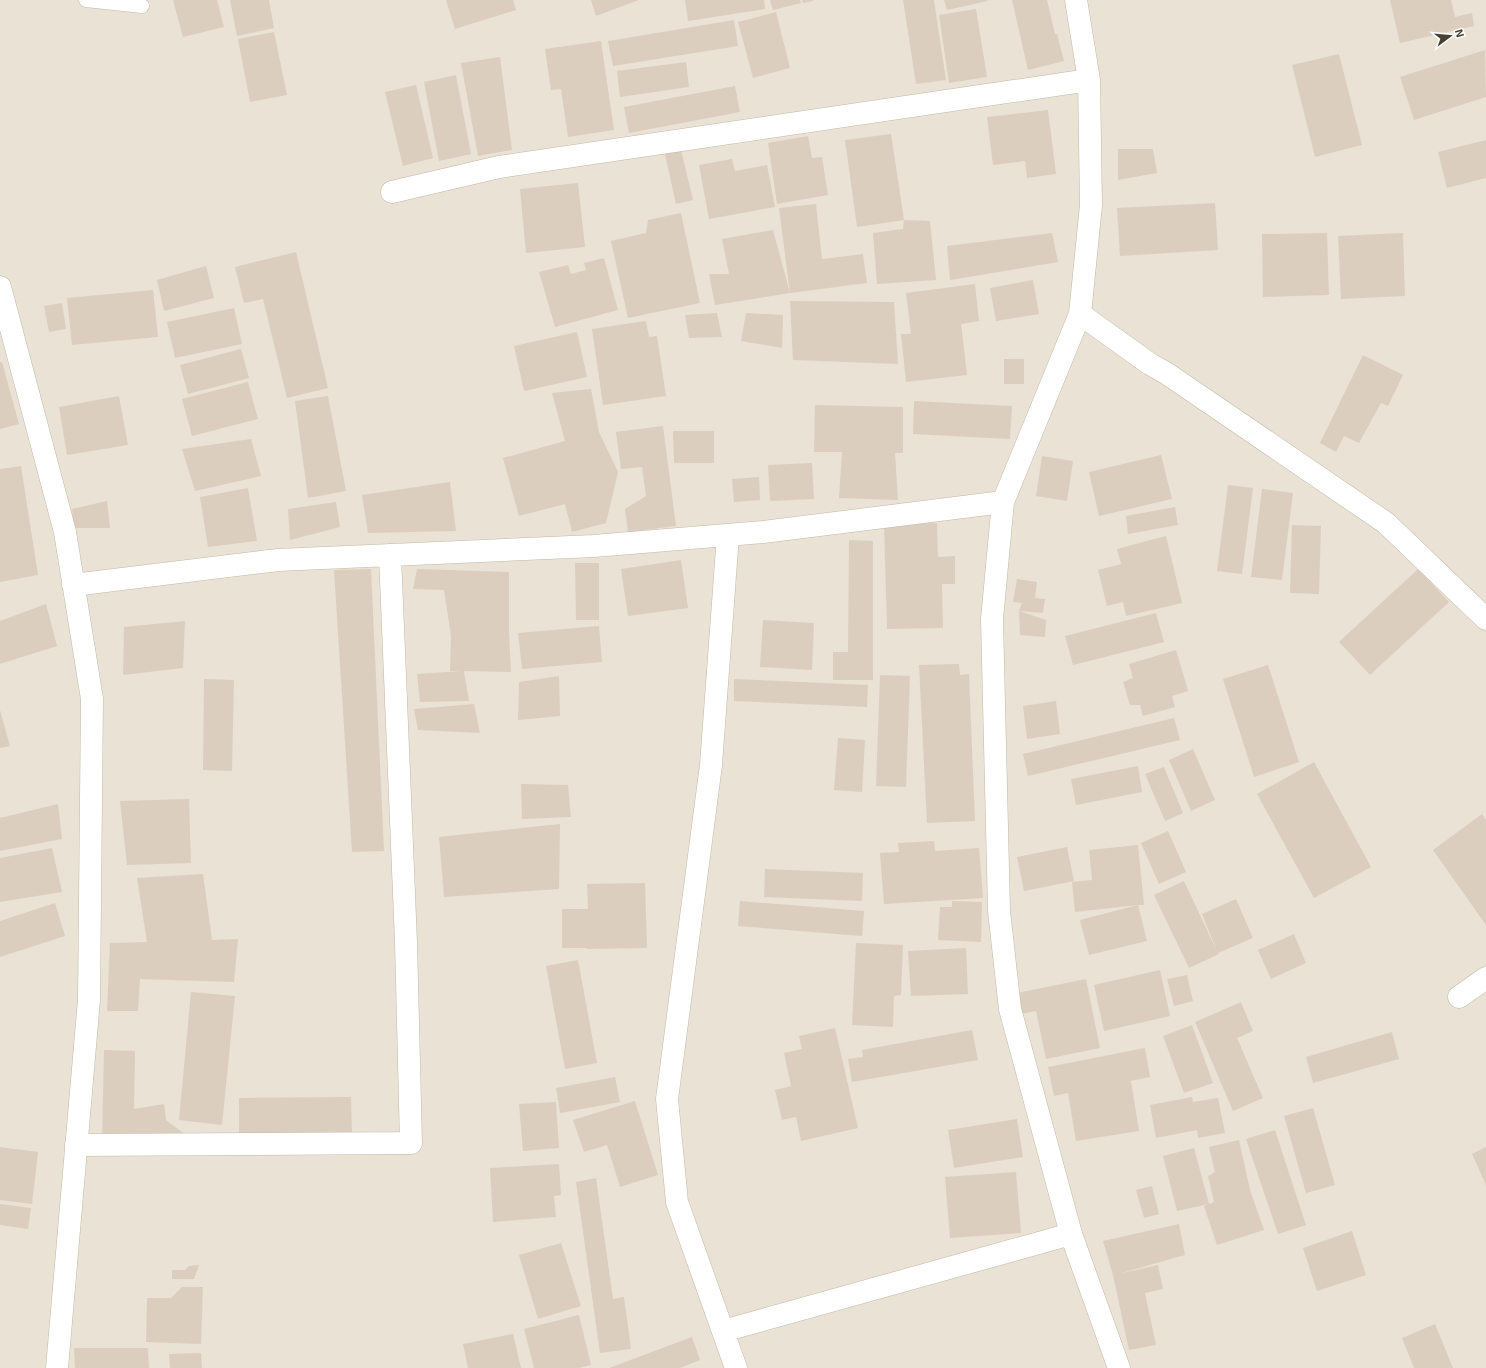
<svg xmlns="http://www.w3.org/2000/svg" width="1486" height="1368" font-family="'Exo 2',sans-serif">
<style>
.residential{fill:#eae2d4}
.building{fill:#dbcebe}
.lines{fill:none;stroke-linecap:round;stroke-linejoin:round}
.service-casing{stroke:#c2b8a8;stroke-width:15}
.minor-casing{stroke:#c2b8a8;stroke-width:23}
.service{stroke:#fff;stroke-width:14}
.minor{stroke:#fff;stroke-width:22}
</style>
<rect width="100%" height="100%" fill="#f5f0e7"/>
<path class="residential" d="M0,0H1486V1368H0Z"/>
<path class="building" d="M173,0H217L224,27L183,37Z
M230,0H269L274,28L237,36Z
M446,0H513L516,10L455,29Z
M591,0H639L596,16Z
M685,0H764L765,9L688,21Z
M770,0H800L801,3L773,10Z
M802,0H813V1L803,3Z
M903,0H934L946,80L916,84Z
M944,0H987L988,1L947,10Z
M1012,0H1047L1055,34H1057L1064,61L1028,70Z
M1390,0H1451L1455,17L1472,13L1474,26L1400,43Z
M976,9L987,77L949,83L939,15Z
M776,12L790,68L753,78L738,22Z
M734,20L738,46L613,66L608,41Z
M274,32L287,95L250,102L238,39Z
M601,41L614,130L568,137L561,89L551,90L545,49Z
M1485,50L1486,97L1414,120L1400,77Z
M1339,54L1362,145L1315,157L1292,65Z
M500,57L512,150L478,156L461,63Z
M686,62L689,87L620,97L617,71Z
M456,75L471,154L439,161L424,82Z
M416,85L433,158L403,166L385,92Z
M735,86L740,112L629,133L624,107Z
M1048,110L1056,174L1027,178L1025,161L993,165L987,117Z
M891,134L904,220L930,221L936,280L877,284L873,233L903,229L904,220L857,227L845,140Z
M808,136L812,158L822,157L828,195L777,204L768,143Z
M1486,140V178L1447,188L1438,152Z
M1118,149H1153L1157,173L1118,180Z
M681,150L693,200L676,204L665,154Z
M732,159L735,171L767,165L775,207L709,219L699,165Z
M578,183L585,247L526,253L520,189Z
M1215,203L1218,250L1120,256L1117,208Z
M816,204L822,259L863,254L867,283L790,293L779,208Z
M681,213L700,303L628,318L611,241L646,233L648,220Z
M773,230L790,293L715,305L709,274H729L722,239Z
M1052,233L1058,262L950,280L947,246Z
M1327,233L1329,295L1263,297L1262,234Z
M1403,233L1405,296L1341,299L1338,236Z
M296,252L328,388L287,398L263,299L244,303L235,267Z
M604,258L618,310L555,327L539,272L568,265L571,274L586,270L584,263Z
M206,266L214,298L164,311L157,280Z
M1033,280L1039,314L996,321L990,288Z
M975,284L979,321L961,324L967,375L906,382L901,334H911L906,293Z
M153,290L158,337L72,345L67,298Z
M790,301L894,302L898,364L793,360Z
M62,303L66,329L49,332L44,306Z
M234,308L242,344L175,358L167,322Z
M717,313L722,337L689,338L685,315Z
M746,313L783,315L782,348L741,341Z
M646,321L649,337L657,336L666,396L603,405L592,329Z
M577,332L587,377L524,391L514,346Z
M241,349L249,378L188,394L180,365Z
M1363,355L1403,375L1388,406L1381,403L1359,443L1344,436L1336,452L1320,443Z
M1004,359H1024V384H1004Z
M0,362H2L19,424L0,429Z
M248,382L258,419L192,436L182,399Z
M591,389L599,432L618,472L606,523L572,532L565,504L519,516L503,458L565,441L552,393Z
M119,396L128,445L67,455L59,407Z
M328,396L346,491L308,498L295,401Z
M914,401L1012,406L1010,439L913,434Z
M815,405L903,407V453H895L898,500L839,498L842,452H814Z
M663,426L676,526L628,532L625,509L646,496L642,467L621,469L616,432Z
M673,431H714V463H674Z
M251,439L261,476L195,491L182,449Z
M1161,455L1172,499L1099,516L1089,472Z
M1042,456L1073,461L1067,501L1036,496Z
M812,463L814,499L770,501L768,465Z
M21,466L38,575L0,582V469Z
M759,477L760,500L734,502L732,479Z
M450,482L456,531L368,533L362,495Z
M1228,485L1253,488L1242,574L1217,571Z
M248,488L257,541L208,547L200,497Z
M1262,489L1293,493L1282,580L1251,577Z
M107,501L110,528H74L72,509Z
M336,502L340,527L290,540L288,509Z
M1175,507L1178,525L1128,534L1126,516Z
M937,523L938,557L955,556V584H942L943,628L887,629L884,524Z
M1292,525L1321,526L1319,594L1290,593Z
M1166,536L1182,603L1126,616L1123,602L1107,606L1098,570L1121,564L1117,549Z
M849,540L873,541V680H833V652H848Z
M681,560L688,608L628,616L621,569Z
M575,563H599V620H576Z
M371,569L384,851L352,852L334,570Z
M417,569L509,572V633L511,672L464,671L469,701L420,702L417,674L461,671H450L451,636L444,590L413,589Z
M1418,569L1449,602L1370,675L1339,642Z
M1017,579L1037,582L1035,598L1045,599L1043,613L1019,611L1022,603L1013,602Z
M46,604L57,646L0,664V621Z
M1019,611L1046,620L1045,637L1020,635Z
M1156,613L1164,642L1073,665L1065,636Z
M763,620L814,623L812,670L760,667Z
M185,621L183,668L123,675L124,627Z
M599,626L602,662L522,669L518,633Z
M1176,650L1188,691L1172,696L1175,707L1143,716L1140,705H1130L1123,682L1133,678L1129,664Z
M959,664L960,675L969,674L975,821L927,823L919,665Z
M1268,665L1299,762L1254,777L1223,679Z
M880,675L910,676L906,787L876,786Z
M559,676L560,716L518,720L519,682Z
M204,679L234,680L232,771L203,770Z
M734,679L868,685L867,707L734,701Z
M1056,701L1060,734L1027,739L1023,706Z
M474,704L480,733L418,730L414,709Z
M0,710L10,746L0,748Z
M1174,718L1180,740L1028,776L1023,754Z
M838,738L865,740L862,792L834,790Z
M1193,749L1215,800L1191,811L1169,760Z
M1314,762L1371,867L1314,898L1257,794Z
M1138,766L1142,792L1076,805L1071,779Z
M1164,767L1183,813L1165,821L1145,774Z
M521,784L568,785L571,817L522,819Z
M189,799L191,863L127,865L120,801Z
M58,804L62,839L0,851V818Z
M1482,814L1486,820V925L1433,850Z
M560,824L559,889L444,897L439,837Z
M1168,831L1186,872L1159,884L1141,843Z
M934,841L935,851L979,848L983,898L884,904L880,853L899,852L898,843Z
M1138,845L1144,905H1138L1147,941L1089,955L1080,920L1138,905L1075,912L1072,882L1092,880L1089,850Z
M1067,847L1074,881L1024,891L1017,857Z
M52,848L62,892L0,902V858Z
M765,869L863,873L862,901L764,897Z
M203,874L212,940L238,939L234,982L140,979L138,1011H107L110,943L147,942L137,878Z
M1184,881L1217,951L1202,914L1236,899L1253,938L1218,953L1219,954L1189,968L1154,895Z
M645,883L647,948L587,949V948H562V909H588L587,884Z
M740,901L864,911L862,936L738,926Z
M952,901L982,902L981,942L938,940L940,907H952Z
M55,903L65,936L0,957V921Z
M1294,934L1306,963L1271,979L1258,950Z
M856,943L903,945L901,995L894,996L893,1027L852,1025Z
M966,948L968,994L911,996L908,951Z
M578,960L597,1063L565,1069L546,966Z
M1160,970L1170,1016L1104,1031L1094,985Z
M1187,975L1193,1001L1174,1006L1167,979Z
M1086,979L1100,1048L1046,1059L1036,1011L1021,1014L1017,993Z
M191,992L235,996L222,1125L179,1120Z
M1241,1002L1253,1031L1237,1038L1263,1098L1233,1111L1195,1022Z
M1192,1025L1213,1083L1184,1093L1163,1036Z
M835,1028L858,1128L801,1141L796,1117L782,1120L775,1090L791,1086L784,1053L802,1049L799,1036Z
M972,1030L978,1060L852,1082L848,1059L863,1057L862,1050Z
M1392,1032L1399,1059L1313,1083L1306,1057Z
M1145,1048L1150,1077L1125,1082L1131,1081L1139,1131L1076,1141L1068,1093L1054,1096L1048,1067Z
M104,1050L135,1051L134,1109L164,1104L166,1120L194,1141L102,1138Z
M615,1077L620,1102L560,1113L556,1088Z
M351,1097L352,1137L239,1134V1098Z
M1192,1097L1193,1102L1218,1098L1225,1133L1198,1138L1197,1130L1156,1138L1150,1105Z
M635,1101L658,1175L620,1187L607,1145L584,1152L573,1120Z
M556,1102L559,1148L523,1151L519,1104Z
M1313,1108L1335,1185L1306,1193L1284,1116Z
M1017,1119L1023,1157L954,1168L948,1130Z
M1275,1130L1306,1225L1278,1234L1246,1139Z
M1239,1140L1250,1190L1264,1230L1217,1245L1204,1206L1214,1202L1208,1176L1215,1172L1209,1147Z
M0,1147L38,1152L32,1204L0,1200Z
M1486,1147V1185L1472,1154Z
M1194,1148L1209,1204L1177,1211L1163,1156Z
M559,1164L561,1195L554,1196L556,1217L493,1222L490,1168Z
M1016,1172L1021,1233L950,1238L945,1177Z
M596,1178L613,1299L624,1297L631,1349L600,1353L576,1182Z
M1152,1186L1159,1214L1144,1218L1136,1190Z
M0,1204L31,1208L28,1229L0,1225Z
M1179,1224L1185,1255L1118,1274L1158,1265L1163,1289L1145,1293L1156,1345L1129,1350L1113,1275L1103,1241Z
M1352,1231L1366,1275L1317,1291L1303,1248Z
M561,1243L581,1306L538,1319L519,1255Z
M199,1265L194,1279H172V1270H185L189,1266Z
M182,1287H203L201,1344L146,1342L147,1298H171Z
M579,1315L591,1365L579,1368H534L524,1329Z
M1435,1324L1453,1368H1414L1402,1338Z
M513,1334L521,1368H468L463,1344Z
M692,1337L700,1360L680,1368H609Z
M74,1348H148L149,1368H75Z
M201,1353L202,1368H170L169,1354Z"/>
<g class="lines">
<defs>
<path id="service" d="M86,0L142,6"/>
<path id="minor" d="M1076,0L1089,80L1091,205L1080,314L1003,502L992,619L999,911L1010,1009L1071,1234L1119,1368
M392,192L499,167L1089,80
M0,287L65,532L92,699L89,1000L57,1368
M1080,314L1150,364L1166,373L1386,523L1486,619
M728,535L711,765L667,1099L677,1202L736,1368
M73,585L278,560L594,546L763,532L1003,502
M1459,997L1486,978
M76,1145L411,1143L406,942L390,555
M723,1331L1071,1234"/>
</defs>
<use href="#service" class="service-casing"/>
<use href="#minor" class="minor-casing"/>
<use href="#service" class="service"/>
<use href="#minor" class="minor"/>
</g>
<g transform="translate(1450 36) rotate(74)" stroke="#ffffff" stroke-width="3" paint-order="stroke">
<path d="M0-3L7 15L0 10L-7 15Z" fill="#494035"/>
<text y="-6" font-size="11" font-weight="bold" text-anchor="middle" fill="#494035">N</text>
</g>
</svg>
